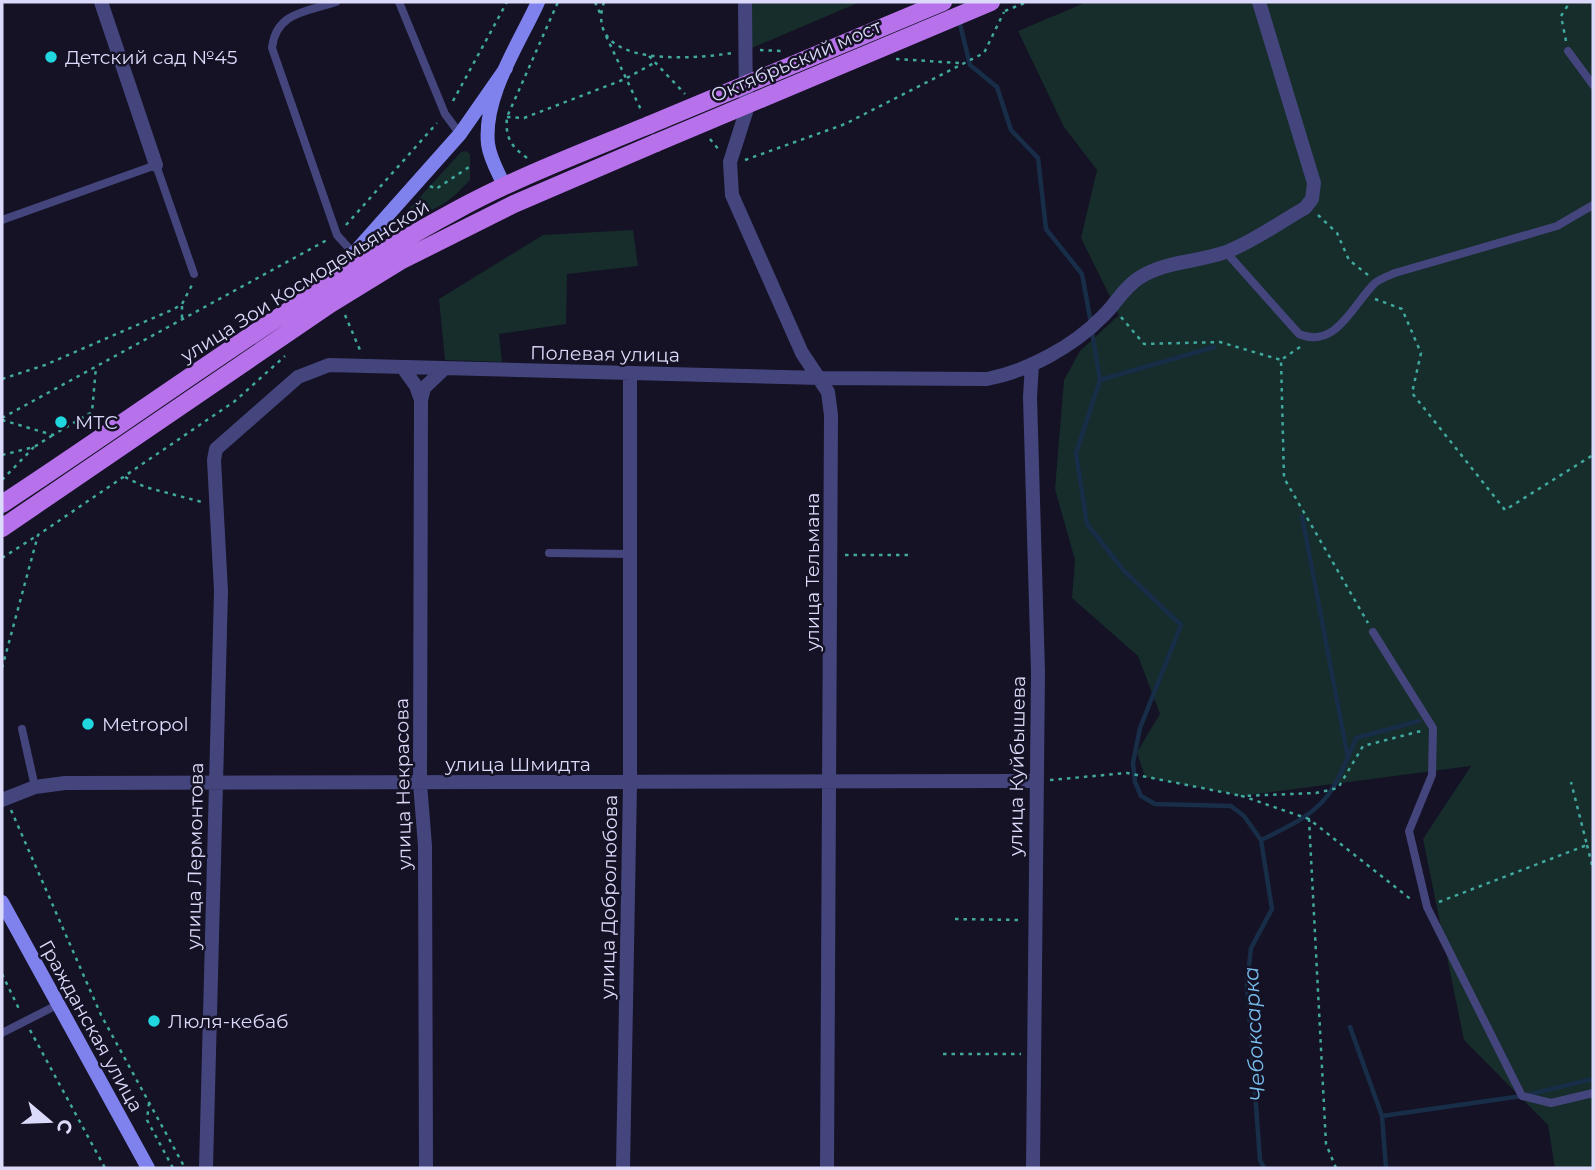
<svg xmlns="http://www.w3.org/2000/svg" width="1595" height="1170" font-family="Montserrat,sans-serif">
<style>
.green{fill:#162d2b}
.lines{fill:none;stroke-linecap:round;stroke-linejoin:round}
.stream{stroke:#182d48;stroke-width:4.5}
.path{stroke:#40a89c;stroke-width:2.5;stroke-dasharray:3.5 5;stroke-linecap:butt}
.lane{stroke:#44457d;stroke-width:8}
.street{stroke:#44457d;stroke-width:14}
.secondary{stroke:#7f82ed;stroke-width:14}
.primary{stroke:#b771eb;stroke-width:18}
.path-bridge{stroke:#40a89c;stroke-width:2.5;stroke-dasharray:3.5 5;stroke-linecap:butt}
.primary-bridge{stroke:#b771eb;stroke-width:18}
.poi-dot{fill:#21d7df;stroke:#141224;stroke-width:2.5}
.labels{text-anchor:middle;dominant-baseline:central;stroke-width:5;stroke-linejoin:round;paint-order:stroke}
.poi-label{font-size:19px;fill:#dcdafa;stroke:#141224;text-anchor:start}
.street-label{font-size:19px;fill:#dcdafa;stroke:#141224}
.water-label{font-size:21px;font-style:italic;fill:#77bcec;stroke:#141224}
</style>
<rect width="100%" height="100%" fill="#141224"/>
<path class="green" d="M745,2H860L747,50Z
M1087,2H1593V1168H1555L1548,1125L1464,1040L1423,839L1471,766L1242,796L1145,777L1137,752L1160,714L1138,656L1072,598L1075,560L1055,489L1064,380L1080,351L1119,315L1081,238L1097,170L1064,127L1018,31Z
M466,151L470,154V180C451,200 438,212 410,214L409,209L461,152Z
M633,230L638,266L567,274L566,324L499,334L502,362L445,360L439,299L543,235Z"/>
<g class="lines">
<path class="stream" d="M959,20L970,65L997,87L1011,130L1038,158L1046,229L1082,274L1091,323
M1092,332L1100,380L1076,453L1087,524L1124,571L1181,625L1140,728L1133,763L1135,782L1141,796L1155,804L1231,806L1244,816L1261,840L1272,909L1251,948L1247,983L1260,1160L1264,1168
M1100,380L1214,347
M1302,516L1348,758
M1261,840C1324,810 1330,802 1356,738L1419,721
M1350,1027L1382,1116L1386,1168
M1382,1116L1522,1096L1593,1079"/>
<path class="path" d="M595,2L600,13
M604,2C582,69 695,59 732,53
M606,36L642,112
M1566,41L1561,16L1570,2
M760,50L781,51
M649,56L685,94
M896,59L959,63
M453,101L507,2
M507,117L524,118L625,79L654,63
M710,139L719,150
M527,158C511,146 505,138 507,117L558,2
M745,160L845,124L984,53L1004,12
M430,186L436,189L472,165
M1318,215L1337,233L1349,260L1368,275
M346,225L437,123
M1375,299L1402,309L1421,353L1412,393L1505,510L1593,455
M345,315L360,350
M1121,317L1144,344L1220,342L1281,360
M182,318V304
M1300,347L1281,360L1284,478L1368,623
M2,379L45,365L174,309L182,304L192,285
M2,418L327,240
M2,420L53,435L92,412L96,367
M2,455L34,447L53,435
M125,477L145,487L202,502
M2,480L34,447
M845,555H912
M2,558L38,535
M2,668L38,535L235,401L285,356
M1050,780L1127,773L1242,796
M11,810L101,1015L185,1168
M1309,819L1242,796L1316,793L1338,788L1363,746L1421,731
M1587,845L1593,869
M1439,902L1587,845L1571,782
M955,919L1021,920
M2,974L20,1011
M30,1030L105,1168
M943,1054H1021
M149,1103L147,1120L173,1168
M1336,1168L1326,1144L1309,819L1413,901"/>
<path class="lane" d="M336,2C306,12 276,12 272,48L337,235L354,254
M399,2L445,114L460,134
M1568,51L1593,85
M2,220L156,165L194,274
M1226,252L1299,334C1336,350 1353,304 1375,283C1380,279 1388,276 1395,273L1557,226L1593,205
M549,553L630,554
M1373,632L1433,728L1432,775L1409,831L1427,907L1522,1096L1551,1103L1593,1093
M22,729L35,787
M2,1033L57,1005"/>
<path class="street" d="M101,2L156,165
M745,2L746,112L730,162L732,195L802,353L828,392L831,415L827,1168
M1032,364L1030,397L1038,672L1033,1168
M403,368L416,386L421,400L424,388L444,369
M421,400L420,783L425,846L426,1168
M2,800L35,787L65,783L1036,781
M206,1168L221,591L214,460L216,449L298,377L329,365L821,378L987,379C1028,371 1074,346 1103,316C1116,304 1123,288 1139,278C1165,261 1198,262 1226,252C1253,242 1280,222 1305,208L1312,199L1314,183L1259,2
M623,1168L630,784V373"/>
<path class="secondary" d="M504,185C498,172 490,159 488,144C483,96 519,44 538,2
M331,279L460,134L506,68
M2,902L148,1168"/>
<path class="primary" d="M2,504C152,406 297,296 455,211C517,177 584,152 649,125
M2,528L330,304L400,261L514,204L656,143"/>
<path class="path-bridge" d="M1005,11L1027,2"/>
<path class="primary-bridge" d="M649,125L943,2
M656,143L991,2"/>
</g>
<g class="poi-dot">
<circle cx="51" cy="57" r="7"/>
<circle cx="61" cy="422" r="7"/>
<circle cx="88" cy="724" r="7"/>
<circle cx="154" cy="1021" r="7"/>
</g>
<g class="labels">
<g class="poi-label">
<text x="65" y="57">Детский сад №45</text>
<text x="75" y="422">МТС</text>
<text x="102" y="724">Metropol</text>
<text x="168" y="1021">Люля-кебаб</text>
</g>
<g class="street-label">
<text transform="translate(796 61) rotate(-23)">Октябрьский мост</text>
<text transform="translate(305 281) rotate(-32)">улица Зои Космодемьянской</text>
<text transform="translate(605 354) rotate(1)">Полевая улица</text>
<text transform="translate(812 572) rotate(-90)">улица Тельмана</text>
<text x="518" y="764">улица Шмидта</text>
<text transform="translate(1017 766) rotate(-89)">улица Куйбышева</text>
<text transform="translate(403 784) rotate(-91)">улица Некрасова</text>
<text transform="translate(195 856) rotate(-89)">улица Лермонтова</text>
<text transform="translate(609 897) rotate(-89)">улица Добролюбова</text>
<text transform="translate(91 1026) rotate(61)">Гражданская улица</text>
</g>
<g class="water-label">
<text transform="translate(1254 1034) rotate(-93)">Чебоксарка</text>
</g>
</g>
<rect width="1595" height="1170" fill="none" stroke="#dcdafa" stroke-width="7"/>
<g transform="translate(49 1121) rotate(109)" stroke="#141224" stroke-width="5" paint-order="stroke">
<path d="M0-5L12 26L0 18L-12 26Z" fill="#dcdafa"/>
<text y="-10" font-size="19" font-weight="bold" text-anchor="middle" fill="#dcdafa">С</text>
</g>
</svg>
